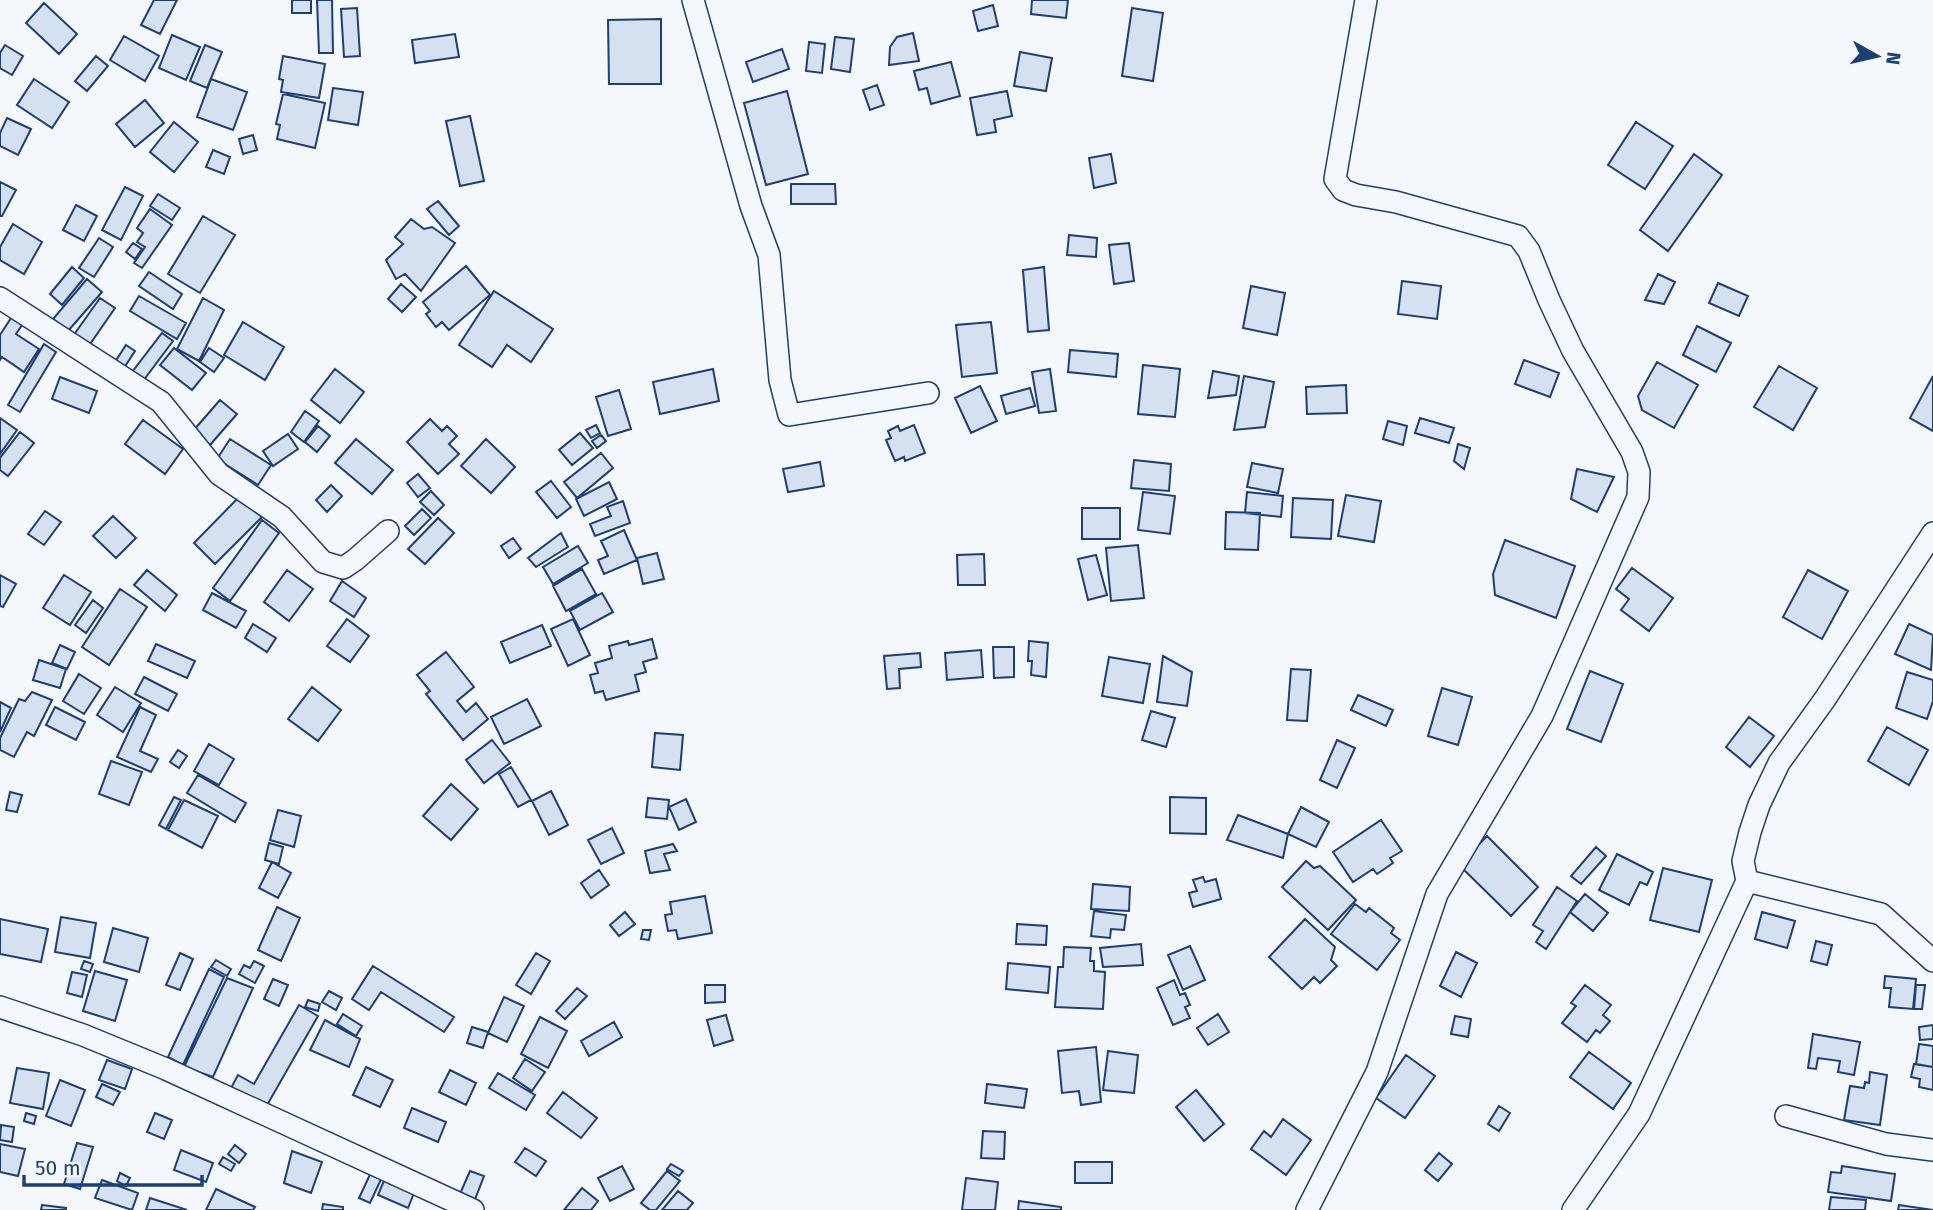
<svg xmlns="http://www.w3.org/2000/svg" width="1933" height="1210" font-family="'Fira Sans',sans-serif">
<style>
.building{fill:#d5e0f0;stroke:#1d3f73;stroke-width:2}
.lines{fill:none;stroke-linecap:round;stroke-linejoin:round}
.street-casing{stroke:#1d3f73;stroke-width:24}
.street{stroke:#f4f7fb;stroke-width:21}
</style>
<rect width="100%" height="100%" fill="#f4f7fb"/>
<path class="building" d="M154,0H177L160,34L141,25Z
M292,0H311V13H292Z
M317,0H332L333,53H319Z
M1032,0H1068L1066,18L1031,14Z
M44,3L77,34L59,54L26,23Z
M993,5L998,26L978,31L973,11Z
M357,8L360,56L344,57L341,9Z
M1132,8L1163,13L1153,81L1122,76Z
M661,19V84H609L608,20Z
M913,33L919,61L889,65L890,47L897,37Z
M455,34L459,57L415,63L412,40Z
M172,35L200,47L186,80L159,68Z
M124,36L159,56L145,81L110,60Z
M835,37L854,39L850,72L831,69Z
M809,42L825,44L822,73L806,71Z
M5,45L23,56L12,75L0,68V53Z
M205,45L222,52L207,88L190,81Z
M782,49L789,69L753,82L746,62Z
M1020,52L1052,58L1046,91L1014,86Z
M96,56L108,66L87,91L75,81Z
M283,56L325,64L319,98L281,92L283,80L279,79Z
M951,62L960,96L931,104L927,88L919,90L914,71Z
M34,79L69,102L52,128L17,105Z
M211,79L247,92L233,130L197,117Z
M877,85L884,105L870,110L863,90Z
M333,88L363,92L358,125L328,120Z
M787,91L808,174L766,185L744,103Z
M1007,91L1012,116L994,120L996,132L977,135L970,98Z
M283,94L325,103L315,148L277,139L280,125L276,124Z
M145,100L164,123L135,147L116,124Z
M470,116L484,181L460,186L446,121Z
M7,118L31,129L18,155L0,146V133Z
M174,122L198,142L174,172L150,152Z
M1636,122L1673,146L1645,189L1608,165Z
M253,135L257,150L243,154L239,139Z
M213,150L230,157L224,174L206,167Z
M1111,154L1116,183L1094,188L1089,158Z
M1694,154L1722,175L1668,251L1640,230Z
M0,182L16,190L2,216H0Z
M791,184H835L836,204H791Z
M125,187L143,196L121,240L102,230Z
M158,194L180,208L172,220L150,206Z
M438,201L459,226L449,235L427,209Z
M76,205L97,216L84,241L63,230Z
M150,209L172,225L142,268L134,263L145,247L137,242L143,233L137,228Z
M203,216L235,235L200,293L168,274Z
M411,219L424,229L432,227L455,243L421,291L405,274L396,279L386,260L403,244L395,237Z
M13,224L42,242L24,274L0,260V247Z
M1069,235L1097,238L1096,257L1067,255Z
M99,238L113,247L94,277L79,268Z
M133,243L142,249L135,259L126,252Z
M1129,243L1134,281L1114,284L1109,245Z
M466,266L490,295L449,330L442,322L436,327L426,314L430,311L423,302Z
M72,267L84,278L62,305L50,294Z
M1044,267L1049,330L1028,332L1023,270Z
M149,272L182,294L173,309L139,286Z
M1658,274L1675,282L1664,304L1645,300Z
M87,279L102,292L68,331L53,319Z
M1402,281L1441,286L1437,319L1398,314Z
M1718,283L1748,296L1739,316L1709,303Z
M401,284L416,297L402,312L388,299Z
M1251,286L1285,293L1277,335L1243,328Z
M494,291L553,329L531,362L507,345L492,367L459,345Z
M139,296L186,323L177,339L130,311Z
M100,298L115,308L88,347L73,336Z
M203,298L224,310L199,361L177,349Z
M13,315L24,322L16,334L39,349L24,372L2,357L0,360V335Z
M243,322L284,347L265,380L224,355Z
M991,322L997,373L962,377L956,325Z
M1697,326L1731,343L1716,372L1683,355Z
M162,333L173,341L140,385L129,376Z
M44,344L56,352L20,412L8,405Z
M126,345L135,351L122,371L113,365Z
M174,348L206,373L192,390L160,365Z
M209,348L224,358L214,372L200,362Z
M1070,350L1118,354L1116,377L1068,372Z
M1524,360L1559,373L1550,397L1515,384Z
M1657,362L1698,385L1674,428L1642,410L1638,396Z
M1143,365L1180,369L1175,417L1138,414Z
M1779,366L1817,388L1793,430L1754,407Z
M335,369L364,392L340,423L311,400Z
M713,369L719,401L660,414L653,382Z
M1050,369L1056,411L1039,413L1032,372Z
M1213,371L1239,376L1236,395L1208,398Z
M1244,376L1274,382L1265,427L1234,430Z
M1933,376V431L1910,418Z
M60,377L97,391L89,413L52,399Z
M1346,385L1347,413L1307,414L1306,387Z
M980,386L997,421L971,433L955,398Z
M1030,388L1035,406L1006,414L1001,396Z
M619,390L631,429L608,436L596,397Z
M220,400L237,414L210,445L193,431Z
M305,411L319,421L304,442L291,432Z
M0,418L17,430L0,454Z
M1420,418L1454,428L1449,443L1415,433Z
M430,419L442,431L447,426L457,436L449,444L459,454L438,474L407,442Z
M143,420L183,449L165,474L125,444Z
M1388,421L1407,426L1403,445L1383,439Z
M596,425L600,433L591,438L586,430Z
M914,425L925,453L905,461L904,457L895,461L886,440L891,438L888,431L898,426L900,431Z
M318,426L330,436L317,452L305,442Z
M20,432L34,443L8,476L0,470V458Z
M580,433L593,448L572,465L559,450Z
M288,434L298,449L273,466L263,451Z
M601,435L606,441L597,448L592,441Z
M230,439L271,465L258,485L217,459Z
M356,439L393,470L372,494L335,463Z
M486,439L515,467L491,493L461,466Z
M1458,444L1470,448L1464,469L1454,461Z
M601,453L613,468L577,498L564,482Z
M1134,460L1171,464L1169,491L1131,488Z
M820,462L824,486L788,492L783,469Z
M1252,463L1283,469L1278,493L1247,487Z
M1577,469L1614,477L1597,512L1571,499Z
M418,474L430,488L418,497L407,483Z
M551,481L571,507L557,518L536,492Z
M609,482L617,499L584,516L576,499Z
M331,485L342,496L327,512L316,500Z
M431,491L444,505L434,515L420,502Z
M1143,492L1175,496L1170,534L1138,530Z
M1247,492L1283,496L1281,517L1245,513Z
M241,495L262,517L215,564L194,543Z
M1346,495L1381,501L1374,542L1338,536Z
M1293,498L1333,500L1331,539L1291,537Z
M623,501L630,523L595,536L590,524L611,516L607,507Z
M1082,508H1120V539H1082Z
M422,509L431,518L414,535L405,526Z
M45,511L61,522L44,545L28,534Z
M1226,512L1260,513L1258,550L1225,549Z
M113,516L136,538L116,558L93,536Z
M438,518L454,533L425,564L408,549Z
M262,520L279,533L230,601L213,588Z
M624,530L637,560L604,574L598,560L608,556L601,541Z
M561,533L568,547L536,567L528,558Z
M513,538L521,549L509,558L501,546Z
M1505,540L1575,566L1556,618L1495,595L1493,574Z
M1138,545L1144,598L1111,601L1106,548Z
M578,546L588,563L553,584L543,567Z
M657,553L664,579L643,584L637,558Z
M984,554L985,585H958L957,555Z
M1096,555L1107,595L1088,600L1078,559Z
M1632,568L1673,598L1649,631L1621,610L1629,599L1616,589Z
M582,569L596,594L566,611L553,586Z
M147,570L177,595L165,611L134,585Z
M287,570L313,589L289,621L264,602Z
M1808,570L1848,591L1822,639L1783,617Z
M0,575L16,584L3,607L0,606Z
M64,575L91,592L70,625L43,608Z
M342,581L366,598L354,617L330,601Z
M120,589L147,607L109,665L82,647Z
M212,593L246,611L236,628L203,610Z
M602,593L613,612L580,630L570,611Z
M93,600L103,608L86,633L75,625Z
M347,619L369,636L350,662L327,646Z
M573,619L590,655L568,666L551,629Z
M253,624L276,638L267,652L245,638Z
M1909,624L1933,635L1931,670L1895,654Z
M542,625L551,646L510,663L501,642Z
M652,639L657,658L643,662L646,672L635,675L639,691L606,700L603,691L595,693L590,675L598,673L595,663L612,658L609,646L628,641L629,645Z
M1029,641L1048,643L1046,677L1031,675L1032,661H1028Z
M156,644L195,661L187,678L148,661Z
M60,645L75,652L67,669L52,663Z
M993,647H1014V677L994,678Z
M981,650L983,677L947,680L945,653Z
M446,652L474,687L457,701L466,712L476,703L488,719L463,740L426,694L430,691L417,675Z
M920,653L921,667L899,669L900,688L887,689L884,656Z
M1163,656L1192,672L1187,706L1157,702Z
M1109,657L1150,664L1143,703L1102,696Z
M39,660L66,669L60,688L33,680Z
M1291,669L1311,670L1307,721L1287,720Z
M1590,671L1623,684L1601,742L1567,729Z
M1907,672L1933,680V701L1927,719L1896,708Z
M79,674L101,688L84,714L63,701Z
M144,677L177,694L168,711L135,694Z
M115,687L141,703L123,732L97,715Z
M312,687L341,710L318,741L288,719Z
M1442,688L1472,697L1458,745L1428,736Z
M32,692L52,700L34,736L27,732L14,757L0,750V738L19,699L25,701Z
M1358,695L1393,710L1386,726L1351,710Z
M527,699L541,726L504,744L491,717Z
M0,702L11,708L0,732Z
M55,707L85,722L76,740L46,725Z
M140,707L156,715L140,751L158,759L151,772L117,757Z
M1151,711L1175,718L1166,747L1142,740Z
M1749,717L1774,736L1750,767L1726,747Z
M1887,727L1928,750L1909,785L1868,761Z
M655,733L683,735L680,770L652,767Z
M492,740L510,763L484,783L466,760Z
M1337,740L1355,748L1337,788L1320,780Z
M209,744L234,759L219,785L194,771Z
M178,750L187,756L179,768L170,762Z
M111,761L142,772L129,805L99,794Z
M511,767L531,800L518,807L499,774Z
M198,775L246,803L235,822L187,793Z
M451,784L478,809L451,840L423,816Z
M551,791L568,825L549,835L532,801Z
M10,792L22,795L17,812L6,810Z
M174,797L181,800L166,829L159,825Z
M1170,797L1206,798V834L1170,833Z
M648,798L669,800L667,819L646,817Z
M686,799L696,822L679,830L669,807Z
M184,800L218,816L202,848L168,830Z
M1301,807L1329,822L1316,847L1288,834Z
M278,810L301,816L294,847L270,840Z
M1238,815L1288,834L1283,858L1227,840Z
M1381,820L1402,851L1390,858L1393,863L1377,874L1373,869L1353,882L1333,852Z
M612,828L624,853L601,864L588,840Z
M1487,836L1538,887L1511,916L1459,865Z
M269,843L283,847L279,864L265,860Z
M673,844L677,851L664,854L670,870L650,873L645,851Z
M1596,847L1606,856L1581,884L1571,876Z
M1617,854L1653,872L1647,885L1640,882L1629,905L1599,890Z
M1306,861L1314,868L1320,866L1356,900L1328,930L1282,887Z
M272,862L291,873L278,898L259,888Z
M1663,868L1712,880L1699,932L1650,920Z
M599,870L609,885L591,898L581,883Z
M1203,877L1205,882L1216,879L1221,899L1193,907L1189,893L1197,891L1193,880Z
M1093,884L1130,887L1129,911L1091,909Z
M1557,887L1577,901L1546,949L1536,942L1543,931L1533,925Z
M1585,894L1608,913L1593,931L1570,912Z
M705,896L712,933L678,939L676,930L668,931L665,915L672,914L670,902Z
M1355,904L1366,912L1369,908L1394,928L1391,933L1400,940L1377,970L1331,934Z
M277,907L300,918L281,961L258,950Z
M1094,911L1126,915L1124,930L1111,929L1110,938L1091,936Z
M625,912L635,924L619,936L610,925Z
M1762,912L1795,921L1787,948L1755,939Z
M61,917L96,923L90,958L55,952Z
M0,919L48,929L41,962L0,954Z
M1305,919L1335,947L1331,960L1337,966L1320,983L1314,977L1302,989L1269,957Z
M1017,924L1047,926L1046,945L1016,944Z
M113,928L148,938L139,972L104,962Z
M643,930H651L649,940L641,939Z
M1816,941L1832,945L1827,965L1811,961Z
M1141,944L1143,965L1103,967L1100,948Z
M1190,946L1205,980L1183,990L1168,955Z
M1064,947L1091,948L1090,961H1094V971L1105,972L1103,1009L1055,1007L1058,967H1063Z
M1456,952L1477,963L1461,997L1440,986Z
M180,953L193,959L180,990L166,985Z
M536,953L550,961L531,994L516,985Z
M216,960L231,969L227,976L211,967Z
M84,961L93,964L90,972L81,969Z
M254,961L264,966L255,983L239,974L244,965L250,968Z
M1008,963L1050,967L1048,993L1006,989Z
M373,966L454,1017L444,1032L381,992L369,1010L352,999Z
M209,969L224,977L183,1065L168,1057Z
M95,971L127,980L115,1021L83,1011Z
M72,972L87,975L82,997L67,993Z
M1885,976L1916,979L1913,1009L1889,1007L1891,988H1884Z
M227,978L253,988L213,1077L184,1067Z
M273,979L288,985L279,1006L264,999Z
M1174,980L1180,995L1185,993L1190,1005L1185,1007L1190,1018L1173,1025L1157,988Z
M705,985H725V1002L705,1003Z
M1585,985L1611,1005L1603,1015L1610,1021L1600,1033L1596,1030L1587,1042L1562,1023L1576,1006L1571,1003Z
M1916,985H1925L1922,1009H1914Z
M577,988L587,996L565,1019L556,1011Z
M329,991L342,998L336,1010L322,1002Z
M504,997L524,1006L507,1042L488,1033Z
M308,1000L320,1004L318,1011L305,1007Z
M299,1005L318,1016L266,1107L231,1088L238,1075L254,1084Z
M343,1014L362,1026L356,1036L337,1024Z
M1218,1014L1229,1032L1208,1045L1197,1028Z
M726,1015L733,1040L714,1046L707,1020Z
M1455,1016L1471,1019L1468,1037L1451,1034Z
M540,1017L567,1031L548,1068L521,1054Z
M325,1020L360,1039L349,1067L310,1050Z
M614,1022L622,1037L589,1056L581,1041Z
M1933,1025V1039L1920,1040L1919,1027Z
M472,1027L488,1032L483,1048L467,1043Z
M1813,1034L1860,1042L1854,1075L1838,1072L1840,1061L1818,1058L1816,1069L1808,1068Z
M1919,1044L1933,1046V1067L1916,1064Z
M1096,1047L1101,1102L1081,1105L1079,1091L1062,1093L1058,1051Z
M1108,1051L1138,1055L1134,1093L1103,1090Z
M1589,1052L1631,1083L1613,1109L1570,1077Z
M1406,1055L1435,1076L1405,1118L1376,1098Z
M525,1059L545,1072L532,1091L513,1078Z
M107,1060L132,1069L125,1089L99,1080Z
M1914,1064L1933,1067V1090L1919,1087L1920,1079L1911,1077Z
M366,1067L393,1080L380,1107L353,1095Z
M17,1068L49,1073L43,1109L10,1103Z
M450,1070L476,1083L466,1105L439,1092Z
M1870,1072L1887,1075L1880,1125L1844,1120L1850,1086L1864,1088L1865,1082L1869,1083Z
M498,1073L535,1095L526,1110L489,1088Z
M60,1080L85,1090L71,1126L46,1116Z
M102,1084L120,1092L113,1105L96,1097Z
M987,1084L1027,1089L1024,1108L985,1103Z
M1196,1090L1224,1124L1204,1141L1176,1107Z
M563,1092L597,1118L581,1138L547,1113Z
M1499,1106L1510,1113L1499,1131L1488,1124Z
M412,1108L446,1122L438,1142L404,1128Z
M26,1113L36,1116L34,1124L24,1121Z
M155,1113L172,1120L164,1139L147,1132Z
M1283,1119L1311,1140L1286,1175L1251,1149L1264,1131L1271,1137Z
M1,1125L14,1127L12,1142L0,1140Z
M983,1131L1005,1132L1004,1159L981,1158Z
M77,1143L93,1147L80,1189L64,1184Z
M0,1144L25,1149L18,1176L0,1172Z
M235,1145L246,1154L239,1163L228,1154Z
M525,1148L546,1161L536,1176L515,1162Z
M181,1150L213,1163L206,1182L174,1170Z
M292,1151L322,1162L311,1193L284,1183Z
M1439,1153L1452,1164L1438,1181L1425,1170Z
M223,1157L235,1164L231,1171L219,1164Z
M1075,1162H1112V1183H1075Z
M671,1164L683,1171L679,1176L667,1169Z
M622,1166L634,1189L610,1201L598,1178Z
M1842,1166L1895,1174L1891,1201L1828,1192L1831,1172L1841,1173Z
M373,1168L384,1173L370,1203L359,1198Z
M470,1171L484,1176L474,1202L459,1196Z
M667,1171L680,1181L656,1210H650L641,1203Z
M120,1173L130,1178L126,1186L117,1181Z
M386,1176L416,1188L408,1208L378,1195Z
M966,1178L998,1182L995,1210H962Z
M102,1180L138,1193L132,1210L95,1198Z
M582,1188L598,1201L591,1210H564Z
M216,1189L255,1207L253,1210H206Z
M678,1191L693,1203L687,1210H662Z
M1831,1197L1866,1200L1865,1210H1829Z
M150,1198L187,1210H146Z
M1019,1201L1061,1207V1210H1018Z
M323,1204L343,1207V1210H322Z
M42,1205L66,1208V1210H41Z
M1899,1205L1933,1210H1898Z"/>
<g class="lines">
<defs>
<path id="street" d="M693,0L751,206L769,255L780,380L789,415L928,393
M0,298L161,402L219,474L282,517L323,562L343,568L355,560L388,531
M1747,881L1881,914L1933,961
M0,1007L83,1035L166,1069L473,1210
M1786,1116L1886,1144L1933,1150
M1307,1210L1377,1072L1437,894L1542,716L1638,497L1639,472L1632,452L1573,351L1549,300L1529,251L1518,236L1396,202L1356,195L1343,190L1335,179L1366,0
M1573,1210L1639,1114L1747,881L1743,861L1750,832L1759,805L1779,763L1825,699L1933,533"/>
</defs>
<use href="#street" class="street-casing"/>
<use href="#street" class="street"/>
</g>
<g transform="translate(1877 56) rotate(98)" stroke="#f4f7fb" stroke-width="5" paint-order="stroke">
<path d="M0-5L12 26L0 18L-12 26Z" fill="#1d3f73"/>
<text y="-10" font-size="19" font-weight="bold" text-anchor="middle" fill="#1d3f73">N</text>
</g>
<path d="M24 1175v10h178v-10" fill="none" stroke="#1d3f73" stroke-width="3.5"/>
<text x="35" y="1175" font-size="21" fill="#1d3f73" stroke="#f4f7fb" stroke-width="5" paint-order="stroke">50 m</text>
</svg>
